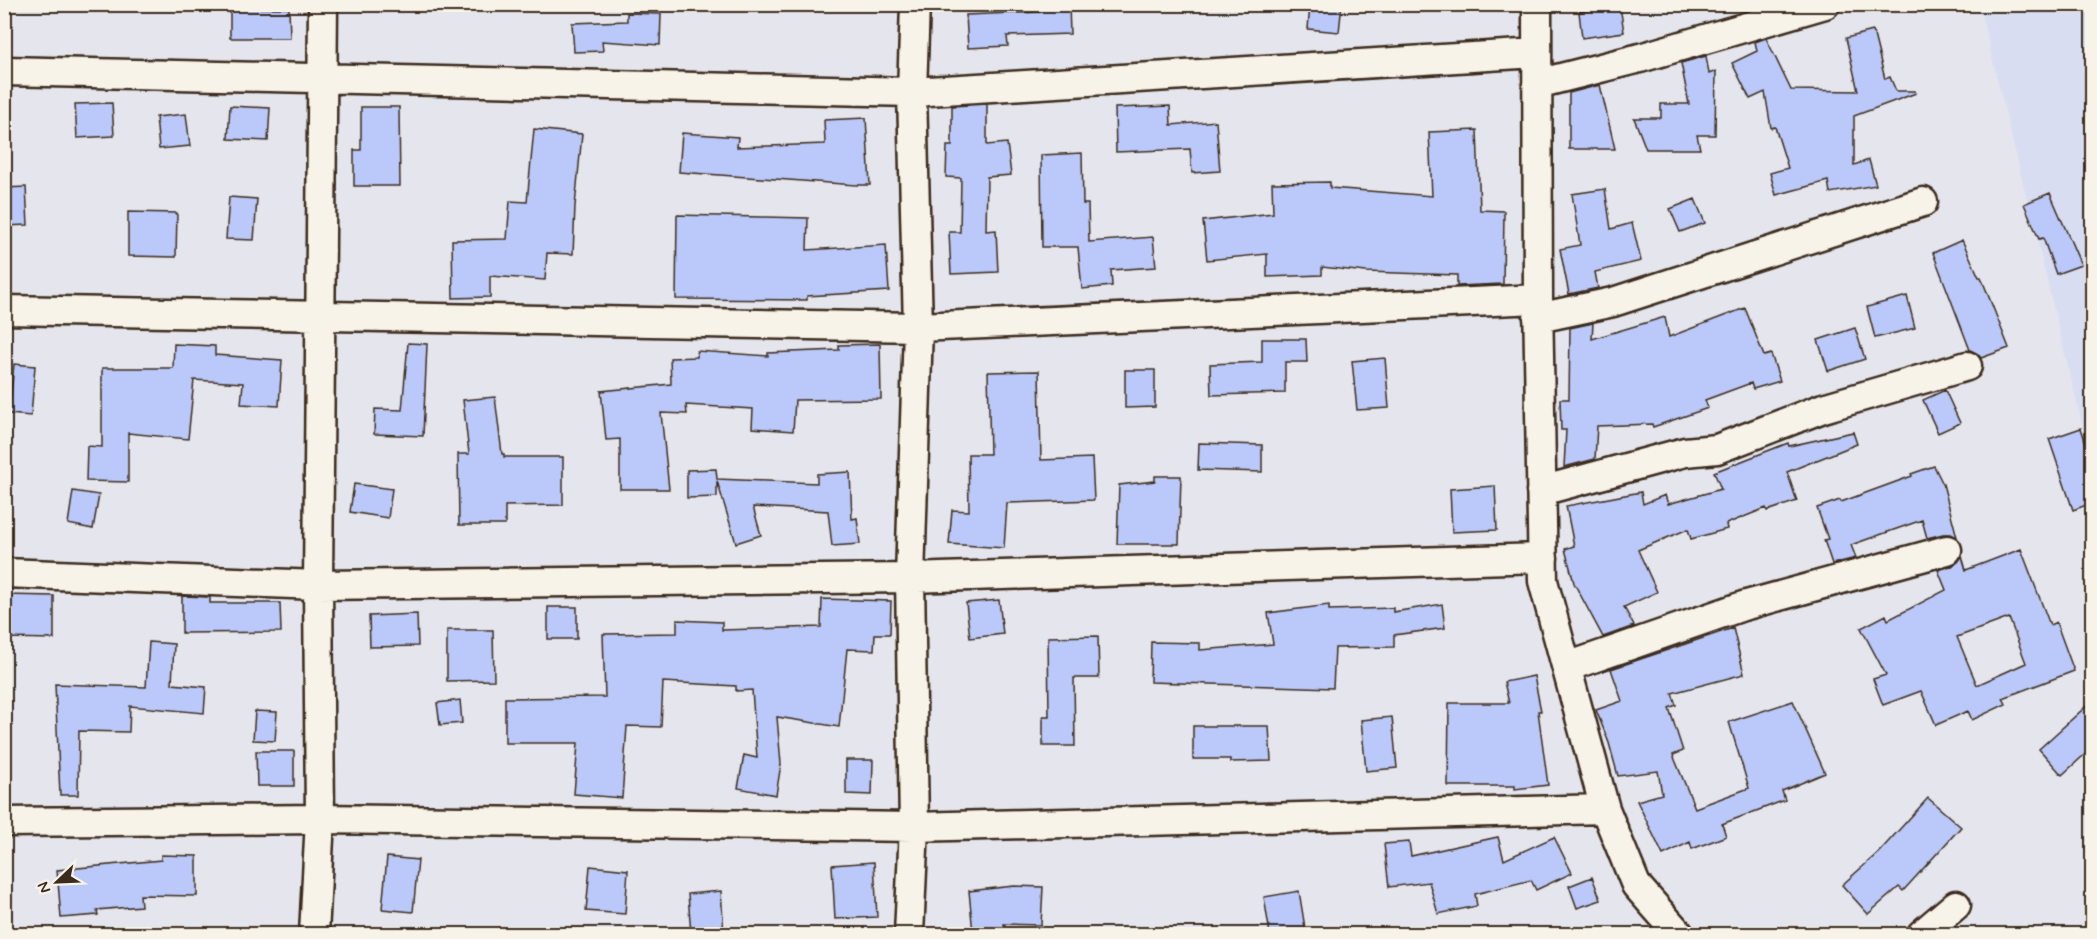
<svg xmlns="http://www.w3.org/2000/svg" width="2097" height="939" font-family="Mynerve,sans-serif">
<style>
.built{fill:#d8ddf1}
.building{fill:#bac9f9;stroke:#3b2a1e;stroke-width:1.5;fill-rule:evenodd}
.lines{fill:none;stroke-linecap:round;stroke-linejoin:round}
.minor-casing{stroke:#3b2a1e;stroke-width:33}
.minor{stroke:#f7f3e8;stroke-width:28}
</style>
<rect width="100%" height="100%" fill="#e5e6ed"/>
<filter id="ink" filterUnits="userSpaceOnUse"><feTurbulence type="fractalNoise" baseFrequency=".0167" numOctaves="2"/><feDisplacementMap in="SourceGraphic" scale="12" xChannelSelector="R" yChannelSelector="G"/><feConvolveMatrix kernelMatrix="1 2 1 2 8 2 1 2 1" color-interpolation-filters="sRGB"/></filter>
<g filter="url(#ink)">
<path class="built" d="M1979,5H2092V464Z"/>
<path class="building" d="M1040,4H1069L1070,34L1007,36L1008,46L968,48L966,15L1040,12Z
M1310,4H1342L1339,32L1308,29Z
M1620,6L1624,32L1582,38L1579,12Z
M230,8H289L290,38H230Z
M627,13L661,14L660,45L602,41L603,51L574,52L572,23L627,21Z
M1873,31L1885,79L1890,77L1896,91H1915L1916,93L1854,116V165L1869,160L1876,185L1830,193L1828,181L1776,195L1770,173L1788,168L1775,127L1771,128L1765,92L1750,99L1732,63L1757,51L1755,42L1766,38L1791,90L1858,91L1846,38Z
M1706,56L1709,74L1716,71L1715,135H1697L1700,149H1646L1634,118H1661V104H1689L1681,63Z
M1600,85L1615,149H1569V93Z
M112,103L114,136L77,138L75,104Z
M987,104V145L1007,143L1011,175L987,177L986,231L996,230L998,272L951,274L949,232H960L961,178L946,177L947,146H952V106Z
M230,106L270,108L268,141L228,139Z
M1170,106L1171,125L1216,121L1220,171L1192,173L1190,149L1116,152L1115,108Z
M361,107H399L400,186H354V150H361Z
M186,114L190,146L159,149L156,117Z
M866,118L870,185H856L679,172L682,133L738,137L737,147L825,144L824,120Z
M534,129L582,134L575,206L573,254L547,253L545,280L490,276V297L453,298L452,240L507,239L510,201L527,202Z
M1477,130L1480,210L1504,211L1503,284L1457,286V275L1366,272L1322,267V275L1267,277V254L1207,260L1203,221L1273,213L1272,183L1330,182V188L1432,196L1429,132Z
M1082,153L1083,204H1088L1089,242L1153,237L1156,267L1111,270L1112,286L1082,289L1078,247H1042L1041,155Z
M26,187L28,225L4,226V188Z
M1605,189L1611,229L1632,223L1641,261L1595,272L1598,288L1569,294L1560,249L1580,245L1572,194Z
M2050,193L2081,265L2056,274L2043,238L2039,239L2024,204Z
M229,197L257,199L254,240L226,239Z
M1695,199L1705,223L1680,232L1670,209Z
M128,212L177,213L176,257L128,256Z
M677,215L808,218L807,250L886,245L889,291L807,296V300L676,299Z
M1962,240L1979,277H1981L2009,348L1981,358L1978,354L1970,350L1933,253Z
M1907,296L1915,328L1875,338L1867,307Z
M1745,308L1764,356L1771,354L1780,381L1753,389L1751,383L1705,400L1708,408L1653,427L1652,424L1597,426L1595,459L1564,467L1566,430H1561L1560,399H1569L1570,328L1593,323L1592,339L1665,317L1669,337Z
M1855,328L1865,359L1828,371L1818,340Z
M1262,339H1306L1307,362H1285V393L1211,395L1210,364L1262,362Z
M408,343L427,344L423,436L374,434L375,409L402,410Z
M174,344L215,346V355L282,360L279,406L241,404L243,383L194,380L188,439L128,433V482L86,481L87,446L102,447V368H173Z
M880,344L881,399L795,400L793,431L752,428L753,409L686,405L687,414L661,413L669,489H620V439L606,440L601,391L671,384L670,358L697,357V351L768,356V353L839,350V345Z
M1385,358L1389,408L1357,410L1352,361Z
M14,364L35,366L31,416L9,414Z
M1125,370H1155V407L1125,408Z
M1039,371L1041,460L1092,458L1094,500L1007,503L1004,548L949,544L952,510L969,511L968,454H990L988,372Z
M1945,390L1960,423L1938,433L1923,400Z
M495,397L502,454H504V457H563V505L505,506V525H459L458,454H469L463,400Z
M2081,428L2092,462V503L2073,510L2049,439Z
M1853,432L1857,444L1787,472L1797,501L1767,511L1766,508L1726,524L1727,529L1691,539L1688,529L1638,550L1657,592L1624,607L1634,626L1603,637L1574,583L1565,549L1574,546L1566,506L1641,492L1643,504L1665,495L1668,504L1721,489L1714,472L1788,443L1789,446Z
M1199,443L1262,445V472L1198,470Z
M1934,466L1943,484L1957,537L1951,534H1943L1927,538L1922,520L1851,545L1856,558L1832,564L1824,540L1828,539L1817,508L1840,500L1841,502L1912,476L1911,474Z
M716,469L717,479L817,483V474L850,472L852,519L857,518L860,544L832,546L828,511L753,507L761,535L736,543L717,481V497L687,498V470Z
M1155,476H1181L1179,544H1117L1119,485L1155,481Z
M354,484L392,489L388,518L350,512Z
M1495,486L1497,530L1452,532L1450,489Z
M73,491L99,495L93,529L68,524Z
M2021,549L2050,625L2056,622L2074,671L2003,698L2006,704L1972,720L1968,711L1936,725L1921,691L1883,705L1873,679L1886,675L1861,628L1886,615L1888,620L1946,590L1938,570L1952,566L1958,562L1962,556L1966,570ZM2009,618L2026,663L1977,685L1957,637Z
M4,595L54,596V639L4,638Z
M182,596L210,597V603H280L281,632L182,633Z
M822,599L891,601L890,634H875L874,650L847,649L839,727L777,717L781,764L776,795L738,788L744,755L757,758L752,690L736,691V686L663,682L661,727L627,726L622,798L574,794L578,743H505V698L605,697L603,634L677,633V620L722,622V630L821,627Z
M999,600L1003,634L970,638L966,603Z
M1442,604L1445,628L1394,635V647L1335,648L1333,688L1150,682L1151,642L1200,643V650L1273,644L1268,613L1329,605V610L1393,608V612Z
M548,607H577V639H548Z
M417,614L418,646L370,647L369,616Z
M1733,628L1744,674L1672,693L1676,705L1669,708L1683,751L1673,755L1695,808L1749,788L1729,722L1793,701L1825,773L1782,791L1785,800L1722,824L1726,836L1692,849L1690,842L1663,855L1637,801L1662,794L1658,771L1618,776L1609,743L1596,710L1622,701L1611,669Z
M447,630H493L494,680L447,681Z
M1098,636L1099,678H1074L1075,746H1043V716H1049L1048,637Z
M149,642L174,644L172,684L206,687L204,713L130,706L129,732L79,731L78,795H60L55,684L146,687Z
M1534,676L1541,711H1538L1548,785L1515,789V786H1448L1449,703H1509L1504,682Z
M460,700L462,723L440,725L437,703Z
M2092,701V748L2062,775L2039,749Z
M255,711L277,712L275,741L253,740Z
M1392,717L1397,768L1366,771L1361,720Z
M1193,726H1269L1271,761L1230,762V759H1193Z
M256,751H294V786H257Z
M846,760H873L872,795L846,794Z
M1928,798L1961,827L1903,891L1899,887L1868,914L1842,885L1879,852Z
M1498,837L1504,860L1554,837L1572,873L1536,890L1531,880L1475,894L1477,906L1438,914L1429,882L1389,887L1384,844L1409,842L1411,856Z
M161,855L197,856V896L140,895L141,906L97,910L98,915L61,918L57,870L161,860Z
M387,857L418,860L413,912L382,909Z
M874,862L877,917L835,919L832,865Z
M590,866L628,870L625,914L586,911Z
M1592,877L1601,900L1577,908L1569,886Z
M1014,886L1043,887L1041,925L1004,924L1005,930L973,933L969,891Z
M721,891L724,934H691L688,894Z
M1299,891L1306,934H1270L1264,897Z"/>
<g class="lines">
<defs>
<path id="minor" d="M1537,4L1538,299L1543,581L1605,809L1636,885L1679,934
M4,71L912,92L1537,53
M1537,84L1640,58L1825,4
M4,310L918,327L1538,299
M1538,318L1613,302L1923,202
M1541,491L1685,452L1717,449L1823,408L1967,366
M4,573L318,585L910,578L1543,558
M1567,667L1743,606L1947,550
M4,822L320,819L914,827L1605,809
M314,934L320,819L318,585L323,4
M909,934L914,827L910,578L918,327L912,92L915,4
M1922,934L1956,905"/>
</defs>
<use href="#minor" class="minor-casing"/>
<use href="#minor" class="minor"/>
</g>
</g>
<rect width="2097" height="939" fill="none" stroke="#f7f3e8" stroke-width="24"/>
<rect x="12" y="12" width="2073" height="915" fill="none" stroke="#3b2a1e" stroke-width="2" filter="url(#ink)"/>
<g transform="translate(57 882) rotate(247)" stroke="#f7f3e8" stroke-width="4.5" paint-order="stroke">
<path d="M0-4.5L10 22L0 15L-10 22Z" fill="#3b2a1e"/>
<text y="-9" font-size="16" font-weight="bold" text-anchor="middle" fill="#3b2a1e">N</text>
</g>
</svg>
